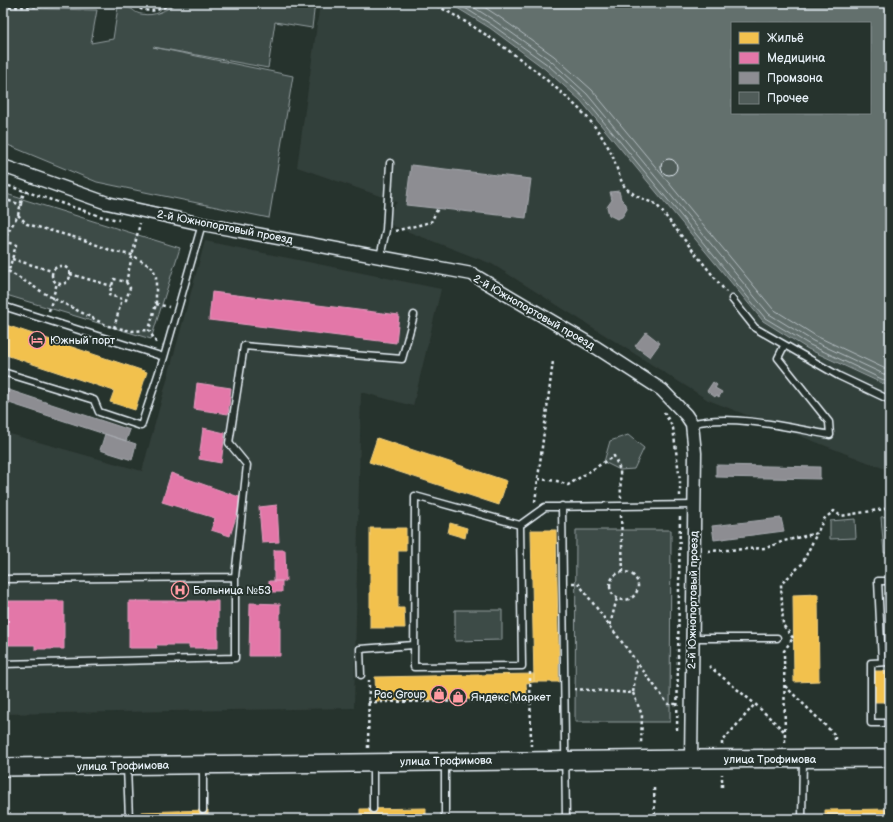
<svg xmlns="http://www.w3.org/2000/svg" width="893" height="822" font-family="'Balsamiq Sans',sans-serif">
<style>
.built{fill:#333f3a}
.green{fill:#3e4b47;stroke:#939ea0}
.water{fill:#636f6d;stroke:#98a3a5;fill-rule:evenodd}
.homes{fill:#f2c14e;stroke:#efcf81}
.health{fill:#e377a8;stroke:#e49cc0}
.industry{fill:#8d8d92;stroke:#a8abb1}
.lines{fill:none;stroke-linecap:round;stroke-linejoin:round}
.shore{stroke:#b3bdc0;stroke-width:1}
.building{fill:#505c59;stroke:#e8f1f8}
.lane-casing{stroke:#e8f1f8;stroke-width:9}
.street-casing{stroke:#e8f1f8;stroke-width:15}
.secondary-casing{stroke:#e8f1f8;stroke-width:20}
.path{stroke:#e8f1f8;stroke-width:2.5;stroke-dasharray:3 3;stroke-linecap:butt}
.lane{stroke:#26332d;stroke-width:6}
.street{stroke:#26332d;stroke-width:12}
.secondary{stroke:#26332d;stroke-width:17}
.labels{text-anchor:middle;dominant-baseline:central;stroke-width:4;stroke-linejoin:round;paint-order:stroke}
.street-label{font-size:11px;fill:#e8f1f8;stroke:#26332d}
.poi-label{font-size:11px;fill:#e8f1f8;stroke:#26332d;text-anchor:start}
</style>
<rect width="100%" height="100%" fill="#26332d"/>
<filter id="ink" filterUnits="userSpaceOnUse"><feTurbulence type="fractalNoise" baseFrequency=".025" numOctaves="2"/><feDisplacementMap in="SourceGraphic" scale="8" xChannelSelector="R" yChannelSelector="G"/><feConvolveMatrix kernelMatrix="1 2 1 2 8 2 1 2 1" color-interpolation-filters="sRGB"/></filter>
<g filter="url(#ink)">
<path class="built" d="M320,3H449L490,28L545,69L581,101L763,321L808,349L890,387V471L708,400L492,264L383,222L397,202L297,167Z
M205,241L441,289L413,406L361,392L354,708L3,714V432L142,471Z"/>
<path class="green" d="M177,3H315L312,28L275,22L268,68L153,47L293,76L269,218L97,182L3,143V8L97,10L91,43L113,39L118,7C135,6 131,12 141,14C155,17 166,10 177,3Z
M3,193L180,248L151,339L3,294Z
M628,435L644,448L634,469L620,470L604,462L610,441Z
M890,516V553H884L881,517Z
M855,519L856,538L830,539V521Z
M576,530H671L670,722H575Z
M455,610H502V640L455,641Z"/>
<path class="water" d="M449,3H890V387L808,349L763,321L581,101L545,69L490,28ZM732,23H870V113H732Z"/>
<path class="homes" d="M3,324L147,372L135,410L110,402L114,391L3,354Z
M377,438L507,481L499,505L369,462Z
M450,523L467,528L465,538L448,533Z
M370,528H406V551H398V608H404L405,628H370Z
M531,530H556L559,682H534Z
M818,594L819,681L794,682L793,595Z
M874,671H890V702H874Z
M534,674V682L526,683L527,698L376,701L375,677Z
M426,808V819H360V809Z
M890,809V819H825V810Z
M208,810V819H141V812Z"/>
<path class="health" d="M212,292L399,315L396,343L209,320Z
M197,383L231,388L228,414L194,409Z
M203,428L225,433L221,463L199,459Z
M171,473L242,498L230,536L211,530L215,518L162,502Z
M277,505L279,542L262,543L259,507Z
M274,550H285L286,581H274Z
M269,581H282V592H269Z
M3,601H64V649H35V645H3V648Z
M129,601H218V648H189V645H156L157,648H129Z
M250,603L280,604V656H249Z"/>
<path class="industry" d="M411,165L531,179L526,218L406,205Z
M619,191L621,199L626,204L627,209L622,217L617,219L609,215L607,207L612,200L610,192Z
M646,332L660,343L650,357L635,346Z
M713,382L717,385L715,388L722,392L719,397L716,395L715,397L707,391Z
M3,388L130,430L126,441L3,401Z
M105,434L136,444L132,460L100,450Z
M716,465L820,467V479L716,477Z
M781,518L784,531L714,540L712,526Z"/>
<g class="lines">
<path class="shore" d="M457,3L492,25L548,65L584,98L765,318L810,345L890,383
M467,3L495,21L551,61L587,94L769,314L813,341L890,377
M478,3L498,16L554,56L592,90L773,309L816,336L890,371"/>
</g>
<path class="building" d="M661 167a8 8 0 1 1 16 0a8 8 0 1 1-16 0Z"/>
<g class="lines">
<defs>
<path id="lane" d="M380,257L386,230L390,163
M732,299L755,328L839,376L890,400
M3,306L164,357L202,224
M3,372L94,400L99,412L141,426L164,357
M692,424C729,413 792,428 830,435L829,422L778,358L784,346
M415,496L520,525L522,666L414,667Z
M562,506L566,819
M520,525L545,507L694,505
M3,579L235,577
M692,638H777
M882,662L878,581H890
M890,662L871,663V723H890
M3,664L235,658V577L247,465L229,443L244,346L402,359L414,315
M361,675L360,649L414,645
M445,763V819
M373,764V809
M127,767L129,819
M203,810V766
M802,819L803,759"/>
<path id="street" d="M3,166L107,203L202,224L472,274L597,348L662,390L686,415L692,424L695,453L691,759"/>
<path id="secondary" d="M3,767L691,759L890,758"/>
</defs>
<use href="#lane" class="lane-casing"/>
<use href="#street" class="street-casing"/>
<use href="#secondary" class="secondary-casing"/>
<path class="path" d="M432,3C482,29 535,67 576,106C590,119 604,137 612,155C616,163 620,183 626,188C634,196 645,200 656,204L726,292
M3,7L132,4C145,14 158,12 172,3
M3,8V19
M3,184L103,217L119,220
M3,199L22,205
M18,215L27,224L84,240L115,252L132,255L153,268L156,277V304L149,330L157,344
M395,231L431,222L438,208
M3,241L18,215L24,191
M3,241L16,245L9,270
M12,259L52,271
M52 275a9 9 0 1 1 18 0a9 9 0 1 1-18 0Z
M3,268L49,296L108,326L132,331L149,330
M70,274L112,286
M126,282L130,288L126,300L109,295L114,279L126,282L140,223
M156,304L169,307
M49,311L57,283
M114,328L122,299
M664,412L673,428L680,481V496
M538,479L557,481L568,485L614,456L620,470L621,498
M535,502L553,361
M621,515L623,572
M708,551L766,548L784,541L817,533L824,519L834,511L841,516L890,508
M610 586a14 14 0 1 1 28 0a14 14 0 1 1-28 0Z
M572,583H578L668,704H677
M610,625L617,598
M793,638L783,625L781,584L802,564L817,533
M709,666L755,704L785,732
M530,672L531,746
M785,686L835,735V742
M574,689L633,693L637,663
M633,693L642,715L641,744
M368,702L531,701
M677,730L680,515
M785,742L784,651L793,638
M722,745V742L755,704
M368,748L369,680
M722,787V774
M654,788L655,819"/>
<use href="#lane" class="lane"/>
<use href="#street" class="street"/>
<use href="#secondary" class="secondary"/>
</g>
</g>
<defs>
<symbol id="hotel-ring" viewBox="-11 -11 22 22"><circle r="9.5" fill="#26332d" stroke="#ff9aa2" stroke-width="1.5"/><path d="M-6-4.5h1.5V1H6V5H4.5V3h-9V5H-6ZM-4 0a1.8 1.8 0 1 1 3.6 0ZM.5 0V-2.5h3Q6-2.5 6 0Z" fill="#ff9aa2"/></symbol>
<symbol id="hospital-ring" viewBox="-11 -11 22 22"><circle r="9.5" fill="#26332d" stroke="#ff9aa2" stroke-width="1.5"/><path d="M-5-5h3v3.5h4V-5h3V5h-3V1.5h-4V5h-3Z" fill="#ff9aa2"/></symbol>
<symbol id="shop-ring" viewBox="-11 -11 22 22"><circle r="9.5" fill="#26332d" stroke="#ff9aa2" stroke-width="1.5"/><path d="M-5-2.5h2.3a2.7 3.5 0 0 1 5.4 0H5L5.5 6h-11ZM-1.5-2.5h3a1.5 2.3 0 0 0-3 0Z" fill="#ff9aa2"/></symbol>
</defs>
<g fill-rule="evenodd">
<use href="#hotel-ring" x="27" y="330" width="20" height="20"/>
<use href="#hospital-ring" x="170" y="580" width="20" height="20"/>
<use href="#shop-ring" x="429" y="684" width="20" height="20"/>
<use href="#shop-ring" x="448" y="687" width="20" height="20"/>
</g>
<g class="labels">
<g class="street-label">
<text transform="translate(225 227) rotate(11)">2-й Южнопортовый проезд</text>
<text transform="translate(534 312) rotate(30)">2-й Южнопортовый проезд</text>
<text transform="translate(693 600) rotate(-89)">2-й Южнопортовый проезд</text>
<text x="770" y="759">улица Трофимова</text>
<text transform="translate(446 761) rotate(-1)">улица Трофимова</text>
<text transform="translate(123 766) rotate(-1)">улица Трофимова</text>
</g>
<g class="poi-label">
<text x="50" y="340">Южный порт</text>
<text x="193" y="590">Больница №53</text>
<text x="426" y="694" text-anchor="end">Pac Group</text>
<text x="471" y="697">Яндекс Маркет</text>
</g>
</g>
<rect width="893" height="822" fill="none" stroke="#26332d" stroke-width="16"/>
<rect x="8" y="8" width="877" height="806" fill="none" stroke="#e8f1f8" stroke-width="1.5" filter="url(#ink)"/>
<rect x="731" y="22" width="140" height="92" fill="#26332d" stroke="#747f7e"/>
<rect x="739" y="32" width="20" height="12" fill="#f2c14e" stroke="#747f7e"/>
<text x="767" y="42" font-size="12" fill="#e8f1f8">Жильё</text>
<rect x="739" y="52" width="20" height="12" fill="#e377a8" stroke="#747f7e"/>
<text x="767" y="62" font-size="12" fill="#e8f1f8">Медицина</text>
<rect x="739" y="72" width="20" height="12" fill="#8d8d92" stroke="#747f7e"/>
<text x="767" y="82" font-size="12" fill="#e8f1f8">Промзона</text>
<rect x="739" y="92" width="20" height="12" fill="#505c59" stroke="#747f7e"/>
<text x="767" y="102" font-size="12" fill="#e8f1f8">Прочее</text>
</svg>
